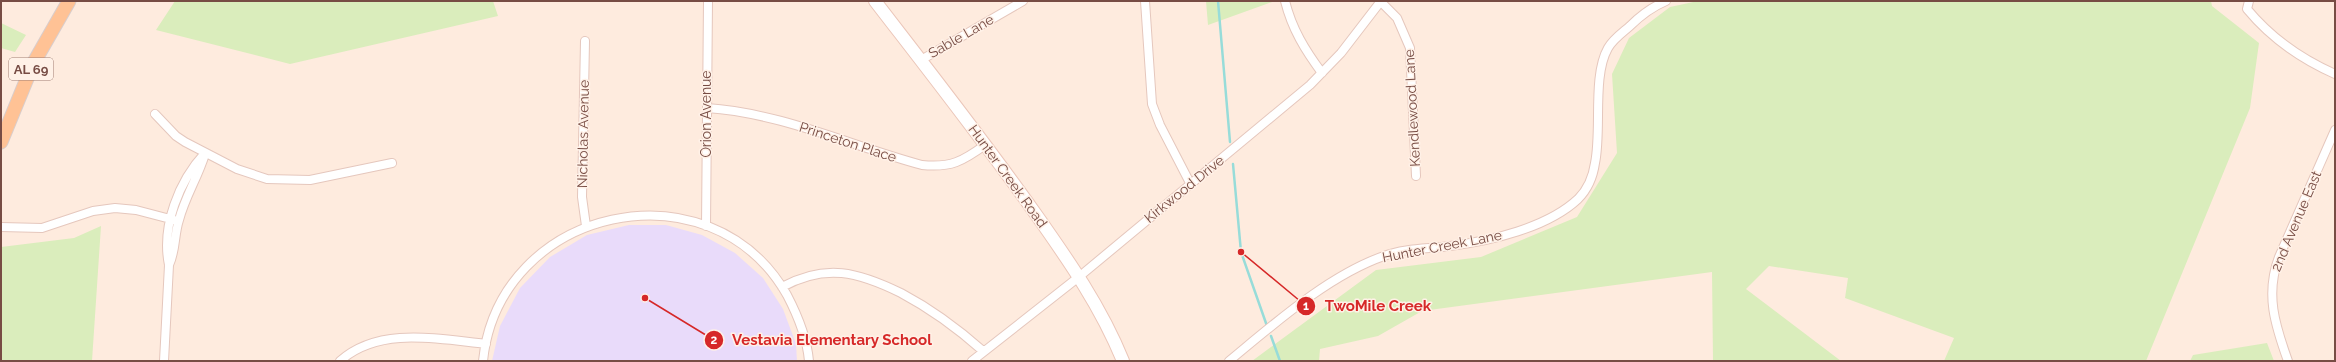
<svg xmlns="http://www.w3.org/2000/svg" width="2336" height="362" font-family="Raleway,sans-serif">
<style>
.education{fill:#e9dbfa}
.green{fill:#daedbc}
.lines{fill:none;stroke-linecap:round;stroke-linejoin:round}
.stream{stroke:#97dcd9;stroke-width:2.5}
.minor-casing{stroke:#e5c7bd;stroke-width:10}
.secondary-casing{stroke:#ebc6b9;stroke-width:14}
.primary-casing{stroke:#d9cdcb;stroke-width:15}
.minor{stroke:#fff;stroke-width:8}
.secondary{stroke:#fff;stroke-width:12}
.primary{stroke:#ffc295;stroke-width:13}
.labels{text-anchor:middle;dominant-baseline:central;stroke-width:3;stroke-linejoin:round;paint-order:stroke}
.shield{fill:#fff1e7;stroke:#a07e75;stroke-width:1}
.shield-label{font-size:13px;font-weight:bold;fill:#774c44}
.street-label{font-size:14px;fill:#774c44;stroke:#fff1e7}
.leader{fill:none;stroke:#d62828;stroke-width:1.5}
.callout-dot{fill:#d62828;stroke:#fff1e7;stroke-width:1.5}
.mark-label{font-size:12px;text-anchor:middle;font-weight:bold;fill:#fff}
.callout-label{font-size:15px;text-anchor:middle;font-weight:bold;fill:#d62828;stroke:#fff1e7;stroke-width:3;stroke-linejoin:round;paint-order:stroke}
</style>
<rect width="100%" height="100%" fill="#feebde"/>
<path class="education" d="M629,225H666L702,235L735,253L763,278L783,309L796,344L797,361H492L500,326L520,288L550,257L587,235Z"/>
<path class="green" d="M175,1H493L498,16L290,64L156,30Z
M1206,1H1275L1208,25Z
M1698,1H2211L2212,6L2259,43L2250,108L2146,361H1944L1954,338L1845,298L1848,278L1769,266L1746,289L1841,361H1713L1712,272L1422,311L1378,336L1320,349L1319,361H1252L1376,270L1481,257L1577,217L1617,153L1612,74L1629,38L1670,7Z
M1,23L26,35L15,52L1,48Z
M101,226L92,361H1V247L74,238Z
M2267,343L2274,361H2190L2193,355Z"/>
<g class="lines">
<path class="stream" d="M1218,1L1230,142
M1233,164L1241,252L1267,326
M1271,336L1280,361"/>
<defs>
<path id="minor" d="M1145,1L1152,104L1160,125L1190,183
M1285,1C1292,29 1305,50 1322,73
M2249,1L2247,9C2271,38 2301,59 2335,74
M1381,2L1397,18L1410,48L1416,176
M585,41L582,197L586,226
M921,60L1023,1
M707,108C782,113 851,146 922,165C951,168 963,161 985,145
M155,114L176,136L185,142L237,169L267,179L310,180L392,163
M706,226L708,1
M1,227L42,228L93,211L115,208L136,210L178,221
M169,265C176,250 174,235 179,220C185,197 198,177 205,154
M782,287C826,263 858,272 901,293C933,310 956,327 983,351
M164,361L169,265C161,226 179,181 205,153
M340,361C379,326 438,339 486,344
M483,361C499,207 710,160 787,295C798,316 807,338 809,361
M972,361L1080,276L1310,85L1341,53L1381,1
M1229,361C1274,324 1329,275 1384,256C1405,248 1428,249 1450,246C1490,241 1547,228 1578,199C1588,189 1593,177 1595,163C1602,130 1592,76 1608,48C1613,39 1622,33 1630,26C1641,15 1652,7 1666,1
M2288,361C2275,325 2265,294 2279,257L2335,130"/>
<path id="secondary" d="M875,1C929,71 984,141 1035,213C1069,261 1101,307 1123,361"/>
<path id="primary" d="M1,142L33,64L69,1"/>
</defs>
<use href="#minor" class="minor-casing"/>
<use href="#secondary" class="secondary-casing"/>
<use href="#primary" class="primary-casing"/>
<use href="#minor" class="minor"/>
<use href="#secondary" class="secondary"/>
<use href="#primary" class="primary"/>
</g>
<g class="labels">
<rect class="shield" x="9" y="58" width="44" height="22" rx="3"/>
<g class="shield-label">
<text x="31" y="69">AL 69</text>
</g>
<g class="street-label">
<text transform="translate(961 36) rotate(-30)">Sable Lane</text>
<text transform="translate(1412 108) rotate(-93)">Kendlewood Lane</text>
<text transform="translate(706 114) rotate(-90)">Orion Avenue</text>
<text transform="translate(583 134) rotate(-89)">Nicholas Avenue</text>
<text transform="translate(848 142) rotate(18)">Princeton Place</text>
<text transform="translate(1008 176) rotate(54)">Hunter Creek Road</text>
<text transform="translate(1184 189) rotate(-39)">Kirkwood Drive</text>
<text transform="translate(2296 221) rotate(-67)">2nd Avenue East</text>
<text transform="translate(1442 246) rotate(-11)">Hunter Creek Lane</text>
</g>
</g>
<path class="leader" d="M1241 252L1306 306M645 298L714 340"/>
<g class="callout-dot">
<circle cx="1241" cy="252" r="4"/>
<circle cx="645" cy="298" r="4"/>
<circle cx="1306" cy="306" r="10"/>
<circle cx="714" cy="340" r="10"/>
</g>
<g class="mark-label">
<text x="1306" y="310">1</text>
<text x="714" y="344">2</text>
</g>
<g class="callout-label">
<text x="1378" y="311">TwoMile Creek</text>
<text x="832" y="345">Vestavia Elementary School</text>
</g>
<rect width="2336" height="362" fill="none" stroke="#774c44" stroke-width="4"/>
</svg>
